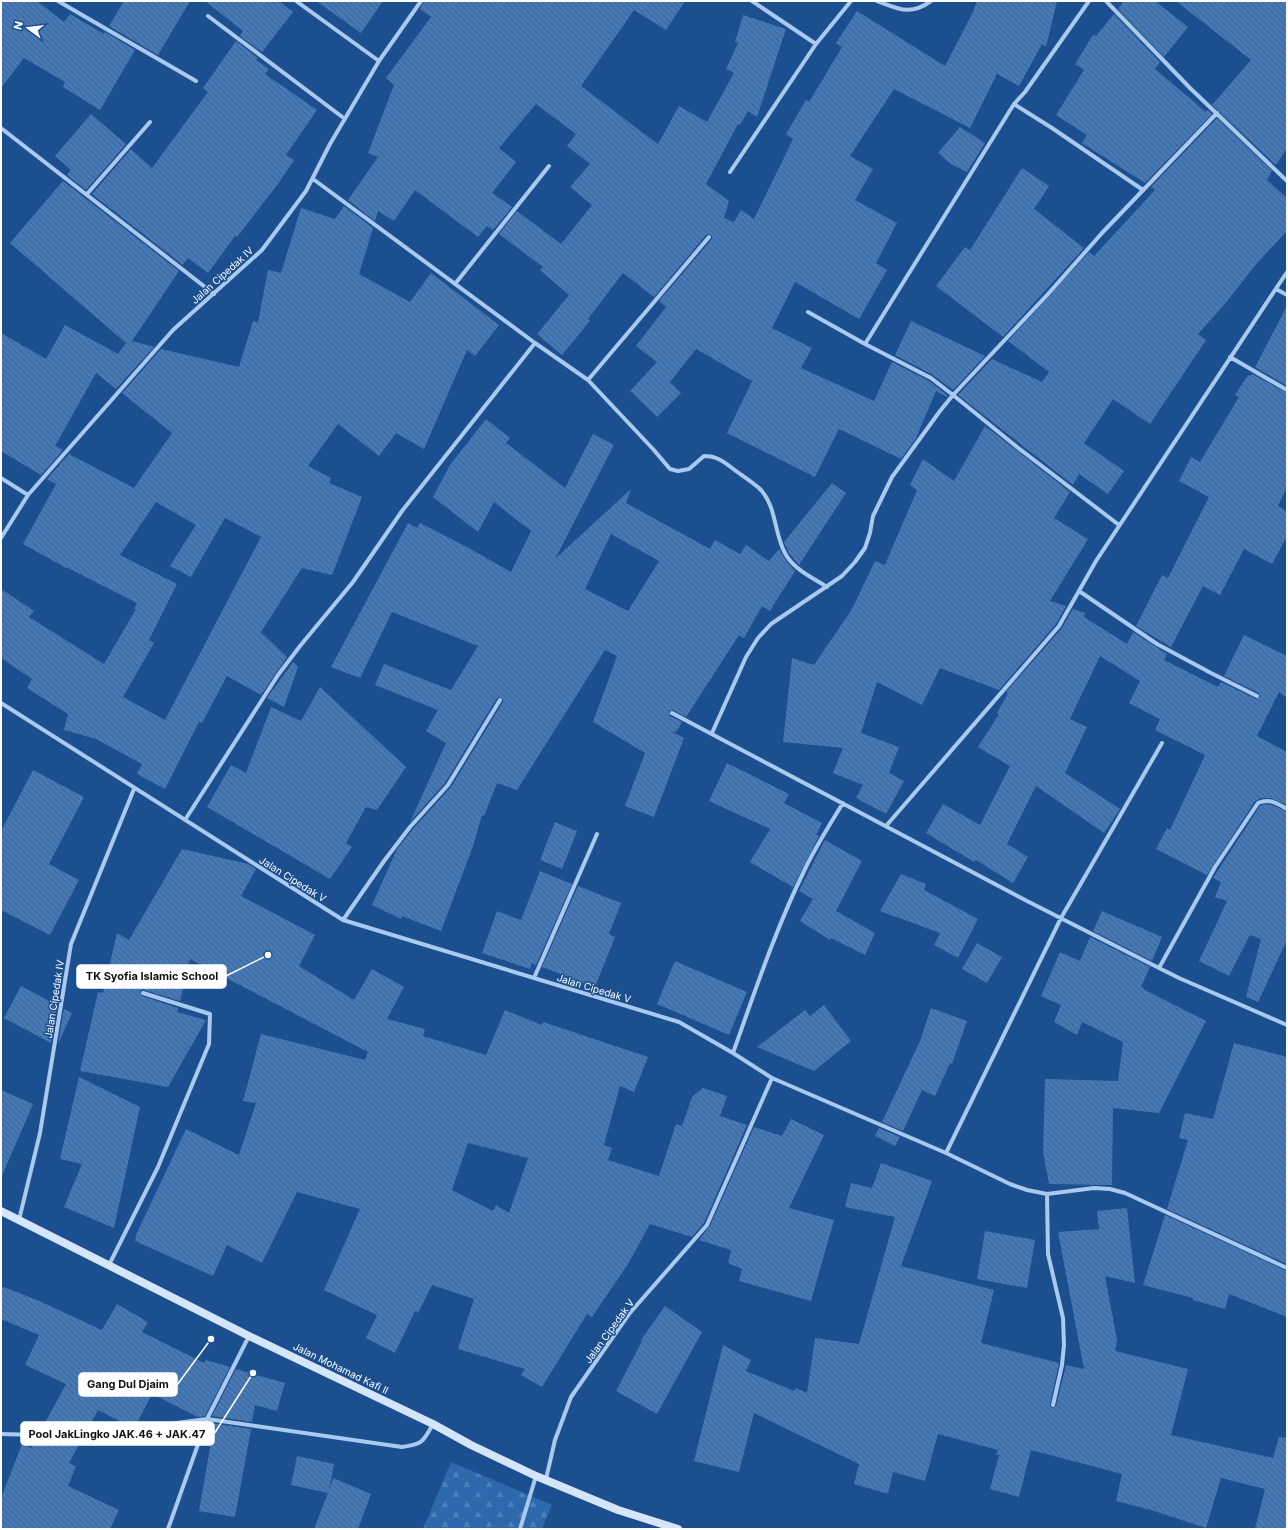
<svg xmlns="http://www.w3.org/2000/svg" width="1288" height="1530" font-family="Inter,sans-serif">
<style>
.forest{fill:url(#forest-firs)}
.building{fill:url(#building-back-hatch);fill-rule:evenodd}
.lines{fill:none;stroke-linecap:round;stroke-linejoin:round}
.minor{stroke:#a9c9ee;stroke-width:4}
.secondary{stroke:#d6e6fa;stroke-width:8}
.labels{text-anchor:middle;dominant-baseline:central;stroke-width:3;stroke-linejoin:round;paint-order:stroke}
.street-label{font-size:10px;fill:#fff;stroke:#1b4f8f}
.leader{fill:none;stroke:#fff;stroke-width:1.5}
.callout-dot{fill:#fff;stroke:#1b4f8f;stroke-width:1.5}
.callout{fill:#fff;stroke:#fff;stroke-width:1.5}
.callout-label{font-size:11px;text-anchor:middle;font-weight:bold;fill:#111}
</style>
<defs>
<pattern id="forest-firs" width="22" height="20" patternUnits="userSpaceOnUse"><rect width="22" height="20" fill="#2e69ad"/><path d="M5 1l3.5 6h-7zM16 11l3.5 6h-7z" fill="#4d80b9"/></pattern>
<pattern id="building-back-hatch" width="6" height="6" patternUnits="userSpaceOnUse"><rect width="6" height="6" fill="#4478b7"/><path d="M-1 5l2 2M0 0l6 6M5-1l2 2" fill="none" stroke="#486282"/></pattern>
</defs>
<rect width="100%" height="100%" fill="#1b4f8f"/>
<path class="forest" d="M451,1462L552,1505L542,1529H423Z"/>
<path class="building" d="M1,1H37L64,22L70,14L104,34L105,32L135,50L100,110L63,87L65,82L24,58L1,88Z
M124,1H190L158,55L109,26Z
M205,1H279L293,12L262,52L240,36L243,31Z
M316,1H383L361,33Z
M424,1H685L666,30L634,10L581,86L658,144L679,106L707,122L734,73L726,69L738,43L735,42L743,15L786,29L757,117L748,111L740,125L738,124L706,184L729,201L724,218L734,222L741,210L754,219L793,139L786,134L806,100L809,102L842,47L836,43L857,11L945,66L973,12L977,1H1057L1046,47L1042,44L1019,86L997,74L970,128L894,89L850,156L873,169L855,200L897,223L876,263L887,270L859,319L795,282L772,328L812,348L801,368L874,401L892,362L929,381L948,396L947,397L936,391L916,438L901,459L839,429L815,477L727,433L752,381L696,349L670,382L681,393L657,417L630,391L657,362L636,346L666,307L659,301L712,239V236L710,234L706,235L654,297L623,273L588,319L590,321L562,355L537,334L569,295L540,270L543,267L499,234L517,211L561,244L592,205L570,187L590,164L567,146L576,134L536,104L499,148L516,162L492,193L512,207L493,230L487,226L478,237L415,190L394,221L378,211L375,221L348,200L378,157L368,153L394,85L386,78L431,17L420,9Z
M1124,1H1155L1188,27L1164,57L1118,9Z
M1176,1H1287V148L1276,165L1212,105L1251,60Z
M1114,14L1160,62L1155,69L1206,112L1208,110L1212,114L1145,183L1082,143L1087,135L1056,115L1084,70L1075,64L1093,35L1096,36Z
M236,41L258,58L256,60L269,69L265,74L317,110L286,155L294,160L278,184L237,237L235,236L208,273L188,258L183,265L92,194L131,149L152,168L208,92L203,88Z
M91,114L126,144L86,190L67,175L71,170L55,156Z
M1217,118L1272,171L1267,180L1287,198V231L1257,263L1224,305L1198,334L1206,340L1150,424L1113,399L1084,443L1124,471L1108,494L1079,474L1073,485L958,395L992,359L1042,382L1049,372L1008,341L1089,252L1094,256L1155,190L1151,187Z
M960,127L985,143L967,172L951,164L938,153Z
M1022,168L1049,186L1034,209L1084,248L1003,337L936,286L965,247L970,250Z
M63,181L179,271L132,341L154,347L116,389L96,373L55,446L63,450L41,475L1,451V333L46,359L65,325L118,354L126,343L10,243Z
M344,206L373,228L359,274L410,302L431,273L499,325L475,356L467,350L424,449L396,433L379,456L338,424L308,466L331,478L329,483L362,497L332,575L302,568L261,632L287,657L261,695L227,676L202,723L199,722L165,789L137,774L142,764L96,739L64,730L68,714L27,688L32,679L1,658V589L34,611L29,617L104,664L136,609H134L137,603L66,567V568L23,544L56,484L47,479L69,454L134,488L172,433L122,393L161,349L239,367L253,321L258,322L268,270L281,273L301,208L335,219ZM156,502L196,525L170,566L191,577L225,518L261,537L165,720L123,697L154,643L149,640L177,584L120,555Z
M1287,306V386L1255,367Z
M911,321L985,356L953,390L933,375L895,355Z
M1252,374L1287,393V487L1278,506L1287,511V536L1272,564L1244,549L1220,595L1203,586L1171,647L1136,626L1162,575L1168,578L1209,497L1179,481L1191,457L1200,462L1239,397L1235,395L1248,375L1250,376Z
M486,419L510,438L506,443L565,488L593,434L614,445L555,559L631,489L626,503L710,549L715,540L740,554L746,545L769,561L779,549L787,562L795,571L770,611L762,606L744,638L739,635L686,717L673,710L669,711L670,716L682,722L676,732L671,731L684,738L654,817L625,806L645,753L593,722L617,656L605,650L517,790L497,783L484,816L482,815L473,846L441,931L402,916L401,919L372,905L397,849L413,829L451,787L503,702V699L500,697L497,698L445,783L410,822L446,743L426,731L438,710L375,685L384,664L451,690L478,646L392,612L360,678L331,667L408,523L417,528L420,523L469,548L511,572L531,531L494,502L478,532L433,497L450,465ZM611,534L659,561L628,611L585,589Z
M985,426L1070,492L1054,518L1088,539L1050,601L1066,606L1056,624L999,690L940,668L922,705L877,682L861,733L899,747L889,773L904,781L886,814L856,798L863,785L833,773L843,748L783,742L792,658L814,665L852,609L875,561L885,565L917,490L910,485L923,459L954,481Z
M832,483L846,493L799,565L789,553L784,542Z
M1073,609L1085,613L1084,617L1127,644L1133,632L1167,654L1164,660L1218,687L1221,682L1256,699L1260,697L1259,693L1224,676L1244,635L1287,656V698L1279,692L1257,736L1287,752V805L1270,798H1261L1255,801L1207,875L1156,849L1167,828L1170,830L1205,755L1155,730L1160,719L1129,703L1140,681L1100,656L1070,719L1087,727L1065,773L1120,809L1104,833L1036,786L1007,844L1028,857L1013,883L976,860L974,862L926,833L943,804L980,825L1010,766L978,747L999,714L997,713L1008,693L1006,692L1062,628Z
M293,662L298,667L284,707L267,698Z
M320,687L406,767L377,810L366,807L346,843L352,847L330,879L207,807L231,765L246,773L271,707L301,721Z
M727,763L789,794L784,803L822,823L816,835L819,836L793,887L750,862L770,829L709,801Z
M33,770L84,797L49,864L79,880L50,935L1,910V831Z
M1266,804L1275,806L1287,812V940L1258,1002L1246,997L1261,939L1250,935L1229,976L1199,961L1227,901L1215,897L1221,882L1213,878L1260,806Z
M555,822L577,831L562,869L540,860Z
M825,840L862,861L836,911L875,933L865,955L831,938L830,940L800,921L813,899L799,891Z
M182,849L248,864L256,869L241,896L315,935L299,966L354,1000L372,969L404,987L387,1019L425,1029L423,1036L486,1055L505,1010L542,1025L543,1022L648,1057L634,1092L620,1086L604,1145L612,1148L608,1160L659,1176L676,1124L682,1126L692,1097L703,1088L727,1096L720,1116L747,1125L704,1223L692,1237L650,1224L628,1264L592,1317L587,1314L542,1387L521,1375L525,1369L458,1349L474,1299L432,1285L418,1313L415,1311L395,1353L366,1338L377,1315L324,1290L360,1209L297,1192L262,1263L227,1245L213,1276L135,1241L136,1237H135L186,1129L239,1155L256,1103L243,1101L261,1034L365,1060L368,1052L190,959L180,1001L144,990H141L140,992L142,996L178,1008L177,1012L206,1020L168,1087L80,1071L98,992L103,993L117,933L129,940ZM468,1143L528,1158L509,1213L496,1205L493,1211L452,1190Z
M540,871L572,884L536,965L532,963L530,969L482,953L497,911L521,920Z
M901,874L926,884L924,890L978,919L958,958L934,945L940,933L880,911Z
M578,886L621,903L609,934L615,937L595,987L542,967Z
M1102,911L1162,937L1152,961L1093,931Z
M1090,937L1150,967L1141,987L1144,988L1143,989L1206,1021L1159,1113L1113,1108L1112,1185L1049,1184L1043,1152L1045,1079L1118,1081L1123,1042L1082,1022L1077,1035L1054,1022L1061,1005L1041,996L1060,952L1080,961Z
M977,943L1002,957L987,983L962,969Z
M675,961L747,992L729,1035L657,1004Z
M21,986L57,1005L51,1043L4,1018Z
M824,1005L851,1041L814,1071L757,1047L805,1010L810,1016Z
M931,1008L967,1021L952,1064L950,1063L935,1096L922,1090L903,1131L882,1122L920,1041Z
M64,1009L72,1013L58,1044Z
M1234,1043L1287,1057V1264L1167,1209L1188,1140L1179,1138L1185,1113L1213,1119Z
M79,1077L140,1107L114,1228L64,1207L82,1164L60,1159Z
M1,1090L33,1104L1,1178Z
M791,1119L824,1135L789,1208L834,1220L811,1301L739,1281L742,1269L728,1263L731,1250L699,1240L710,1226L754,1127L782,1136Z
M879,1128L900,1137L895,1146L875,1136Z
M881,1163L932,1181L901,1266L994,1290L981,1343L1059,1363L1050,1404V1407L1053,1408L1056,1406L1066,1365L1084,1369L1058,1232L1099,1229L1097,1211L1127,1208L1135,1283L1105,1276L1117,1340L1115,1351L1188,1369L1171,1435L1273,1458L1279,1437L1287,1438V1529H1255L1265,1489L1221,1478L1206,1528L1151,1510L1116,1501L1122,1474L1031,1450L1019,1497L990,1489L999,1455H996L998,1450L938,1434L925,1481L893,1472L888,1494L854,1484L859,1464L754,1413L739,1472L694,1461L723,1345L751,1360L746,1371L794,1391L796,1388L807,1393L815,1338L859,1344L895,1217L845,1207L851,1183L872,1188Z
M1165,1215L1287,1271V1317L1229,1294L1225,1309L1193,1300V1298L1143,1285Z
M985,1231L1035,1240L1027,1288L977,1279Z
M1,1286L37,1300L102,1330L117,1304L148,1322L142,1332L204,1363L206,1360L230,1367L205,1416L198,1417L152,1394L136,1425L129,1426L98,1410L87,1431L78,1432H40L66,1384L25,1365L39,1335L1,1319Z
M665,1306L702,1332L657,1414L616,1391L642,1341L641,1340Z
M236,1369L285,1383L277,1411L255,1405L252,1422L212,1416Z
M211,1423L251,1429L235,1517L199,1511L214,1425Z
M36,1438L82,1439L69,1463L76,1466L68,1486L119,1510L110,1529H1V1498L22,1444L31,1448Z
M297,1456L334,1464L329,1491L333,1478L371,1494L358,1529H314L328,1493L291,1485Z"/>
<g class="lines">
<path class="minor" d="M58,1L196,81
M296,1L379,61
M752,1L816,44
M877,1C899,9 910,16 931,1
M1106,1L1190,88L1287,181
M208,16L345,119
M1014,104L1052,128L1143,190
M1,128L214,294
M730,172L816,44L851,1
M313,179L535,343L588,380L653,449L670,469L678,471L689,469L704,456C719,456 725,463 736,471C744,477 754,483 761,490C777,508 774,535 786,555C795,570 813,578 827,587
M87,194L150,122
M455,284L549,166
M1276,289L1287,295
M865,344L1014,104L1025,92L1089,1
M1230,357L1287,390
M588,380L709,237
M1,478L28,495
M1119,525L1017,447L953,395L1048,294L1102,233L1217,113
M1,538L28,495L173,330L262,250L306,191L330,144L379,61L421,1
M1079,591L1157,644L1211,673L1257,696
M1,703L343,920L679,1022L733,1053L772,1078L946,1153L1010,1184L1027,1190L1047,1194L1094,1188L1110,1189L1125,1193L1287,1268
M672,713L1027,901L1159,968L1179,978L1287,1025
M712,733L746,657L758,638L771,624L842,576L855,562L865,548L870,533L873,516L892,477L940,411L953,395L931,378L865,344L808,312
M185,820L278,675L300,646L353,582L402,511L535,343
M886,826L1059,626L1096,561L1287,272
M343,920L384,861L410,827L448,785L500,700
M1159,968L1215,867L1258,803C1269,798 1277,803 1287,809
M534,978L597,834
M733,1053C755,991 776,928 805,869C816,846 830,824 843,803
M946,1153L1061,918L1162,743
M1047,1194L1048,1254L1063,1318L1064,1345L1062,1365L1053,1405
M19,1220L40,1133L71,944L134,789
M109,1265L158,1167L209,1044L210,1014L143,993
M1,1434L78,1436L207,1419L402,1447C423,1444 423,1442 433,1424
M546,1479L555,1440L571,1397L629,1314L707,1225L772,1078
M168,1529L207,1419L249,1336
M520,1529L536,1476"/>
<path class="secondary" d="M1,1211L249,1336L433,1424L471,1445L536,1476L618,1510L678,1529"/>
</g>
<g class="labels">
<g class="street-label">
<text transform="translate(222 275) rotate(-42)">Jalan Cipedak IV</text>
<text transform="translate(293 879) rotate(32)">Jalan Cipedak V</text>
<text transform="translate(594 988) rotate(17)">Jalan Cipedak V</text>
<text transform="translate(54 999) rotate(-81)">Jalan Cipedak IV</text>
<text transform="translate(609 1331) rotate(-54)">Jalan Cipedak V</text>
<text transform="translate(341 1368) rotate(26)">Jalan Mohamad Kafi II</text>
</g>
</g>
<path class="leader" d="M268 955L226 976M211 1339L177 1385M253 1373L214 1434"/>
<g class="callout-dot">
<circle cx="268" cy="955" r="4"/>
<circle cx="211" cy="1339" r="4"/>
<circle cx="253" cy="1373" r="4"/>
</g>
<g class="callout">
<rect x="77" y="965" width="149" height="23" rx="4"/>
<rect x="79" y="1373" width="98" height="23" rx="4"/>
<rect x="21" y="1422" width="193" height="23" rx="4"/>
</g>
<g class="callout-label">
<text x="152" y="980">TK Syofia Islamic School</text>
<text x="128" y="1388">Gang Dul Djaim</text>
<text x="117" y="1438">Pool JakLingko JAK.46 + JAK.47</text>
</g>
<rect width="1288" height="1530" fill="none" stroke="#ffffff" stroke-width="4"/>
<g transform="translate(28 28) rotate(285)" stroke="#1b4f8f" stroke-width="3" paint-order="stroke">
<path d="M0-3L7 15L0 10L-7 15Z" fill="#ffffff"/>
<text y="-6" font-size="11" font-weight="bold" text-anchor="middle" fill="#ffffff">N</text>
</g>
</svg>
